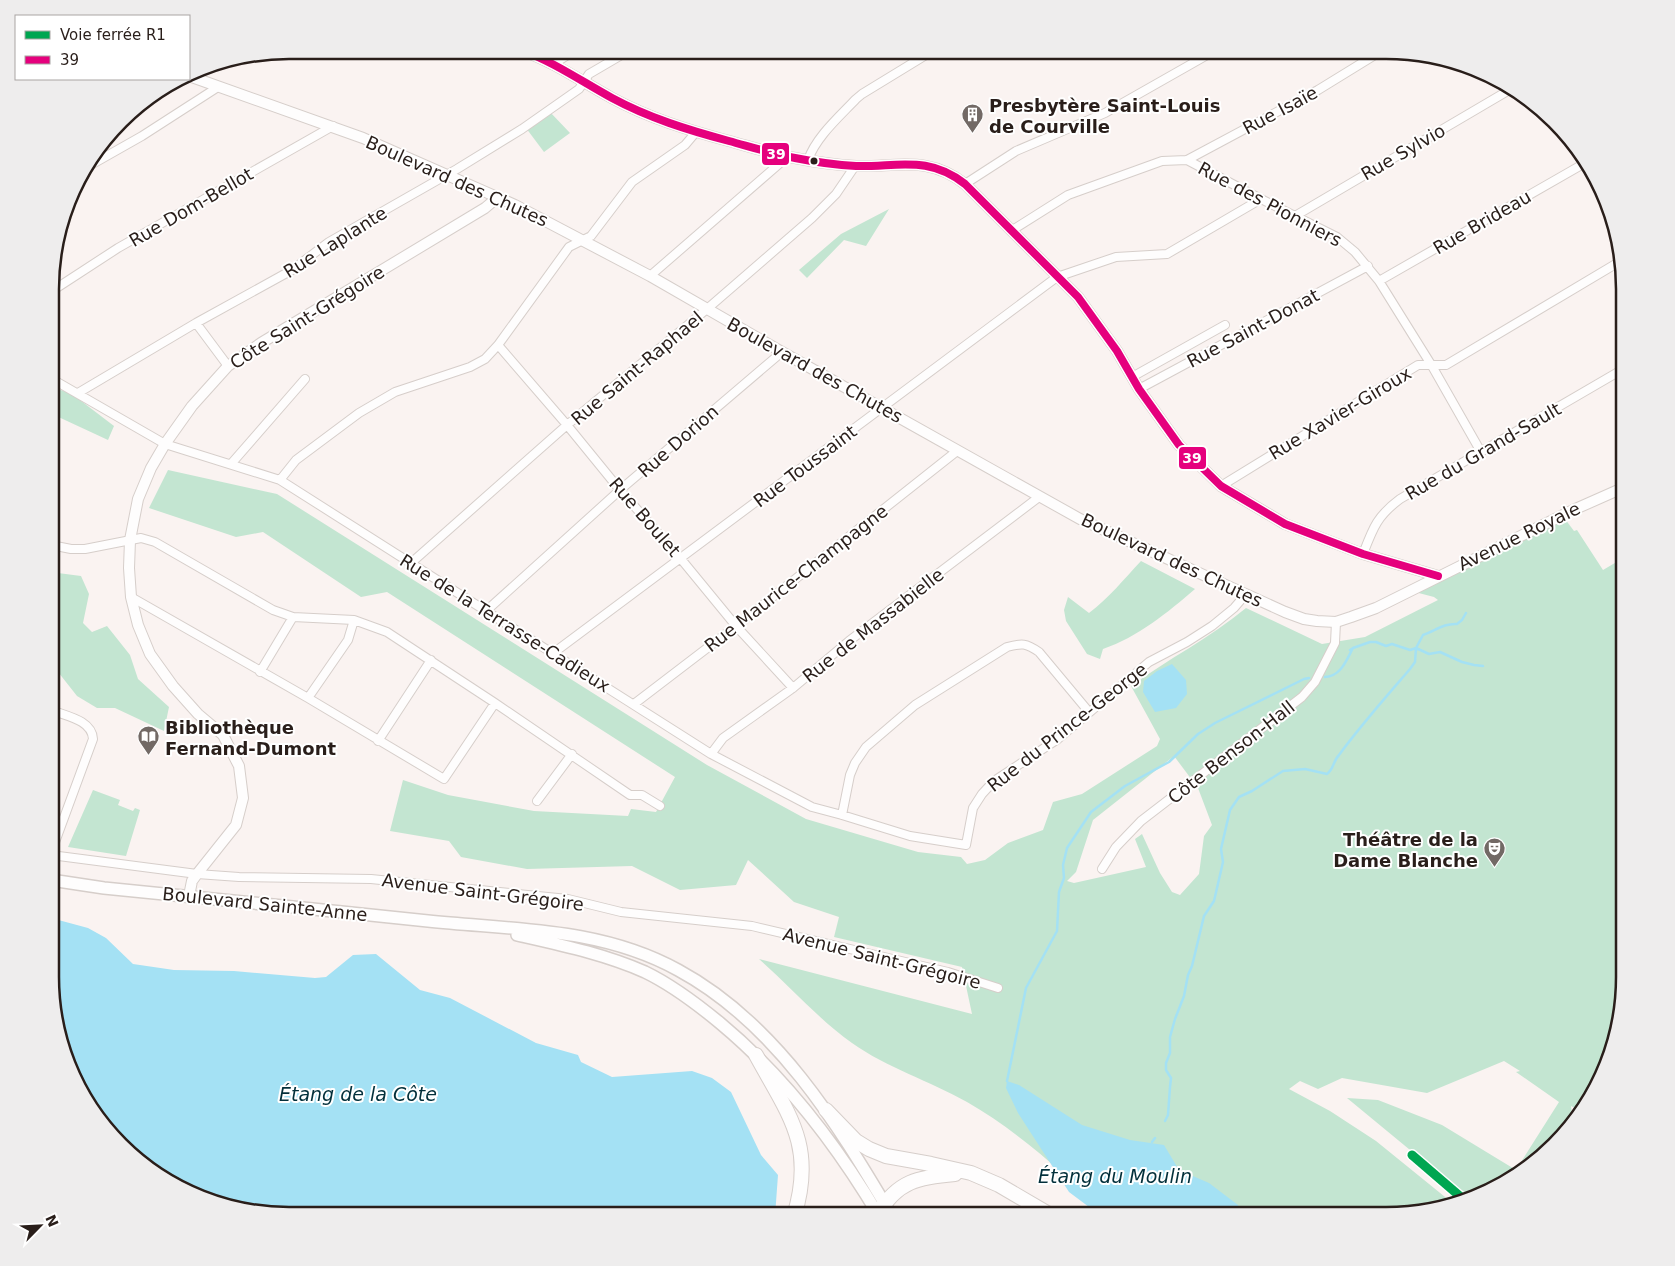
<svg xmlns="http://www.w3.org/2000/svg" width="1675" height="1266" font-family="'DejaVu Sans',sans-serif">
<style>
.green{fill:#c3e5d1;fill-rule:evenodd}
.water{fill:#a4e1f4}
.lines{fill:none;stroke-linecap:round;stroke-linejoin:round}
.stream{stroke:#a4e1f4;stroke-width:2.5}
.street-casing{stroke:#d6ceca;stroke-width:10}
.secondary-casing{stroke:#d6ceca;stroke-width:12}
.primary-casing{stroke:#d6ceca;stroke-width:14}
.highway-casing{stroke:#d6ceca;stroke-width:16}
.street{stroke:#fefdfd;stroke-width:8}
.secondary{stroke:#fefdfd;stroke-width:10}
.primary{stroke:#fefdfd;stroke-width:11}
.highway{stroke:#fefdfd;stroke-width:14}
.bus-1-casing{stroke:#fff;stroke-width:11}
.bus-1{stroke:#e5007d;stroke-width:8}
.rail-1-casing{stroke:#fff;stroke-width:12}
.rail-1{stroke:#00a651;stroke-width:9}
.bus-dot{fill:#291e1a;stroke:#fff;stroke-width:2}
.labels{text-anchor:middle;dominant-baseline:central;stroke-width:4;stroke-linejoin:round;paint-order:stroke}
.poi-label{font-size:18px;font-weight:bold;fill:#291e1a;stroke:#fff;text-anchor:start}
.street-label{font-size:18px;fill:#291e1a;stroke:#fff}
.water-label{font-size:19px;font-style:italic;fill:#03303b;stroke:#fff}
.rim{fill:none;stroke:#291e1a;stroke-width:2.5}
.line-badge{stroke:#fff;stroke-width:2}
.badge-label{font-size:14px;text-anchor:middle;font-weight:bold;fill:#fff}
</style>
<rect width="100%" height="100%" fill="#faf3f1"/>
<path class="green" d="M550,112L570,133L544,152L526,128Z
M889,209L866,246L844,240L807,278L799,270L841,234Z
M52,387L72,394L114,426L108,440L52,414Z
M168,470L277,494L707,765L806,819L918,852L961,857L967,864L985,860L1008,843L1043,830L1053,802L1082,794L1157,746L1160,739L1131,686C1168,659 1210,638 1246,608L1322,644L1365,637L1438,600L1434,597L1411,591L1562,515L1574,531L1577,530L1603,570L1625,557L1624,993L1607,1069L1580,1111L1571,1106L1573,1123L1566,1135L1492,1192L1467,1197L1347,1098L1378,1100L1442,1125L1516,1170L1559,1102L1516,1072L1520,1071L1504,1061L1427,1093L1342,1078L1318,1089L1300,1081L1289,1089L1330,1111L1376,1141L1450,1201L1387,1216H1110C1065,1175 1021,1133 967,1102C930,1081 887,1068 852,1043C818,1019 790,986 759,959L972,1014L962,967L834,937L839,917L794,902L748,860L736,885L680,890L632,866L527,869L461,857L449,841L390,831L403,780L448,795L534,811L628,816L631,809L656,812L675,777L387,592L361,597L263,532L236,537L149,508ZM1174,756L1198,788L1212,825L1204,836L1199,874L1180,895L1172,892L1160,873L1142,834L1135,839L1146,867L1074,883L1067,881L1076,872L1093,820Z
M1141,561L1195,589C1167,613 1138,637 1103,649L1100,659L1087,654L1066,621L1064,610L1068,597L1089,613C1110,597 1123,580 1141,561Z
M58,573L81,576L89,594L83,623L92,632L107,626L130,655L138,679L169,707L164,731L115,708H97L77,696L51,663V658L58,643L51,639V581Z
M93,790L120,800L118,805L133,811L135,808L140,810L126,856L68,847Z"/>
<path class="water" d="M1172,664L1186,680L1187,694L1176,708L1155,712L1143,692L1144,681L1157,671Z
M51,918L88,928L106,938L133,964L174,970L234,971L315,978L326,977L353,955L376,954L420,990L450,998L536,1043L578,1055L581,1062L612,1077L692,1071L712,1078L731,1092L761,1155L778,1175L775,1216H273L259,1212L252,1208H242L197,1198L131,1157L75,1083L51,993Z
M1007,1081L1019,1085L1082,1125L1130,1140L1164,1145L1179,1170L1209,1183L1238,1205V1216H1101L1069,1192L1018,1113L1006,1088Z"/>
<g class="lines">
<path class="stream" d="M1353,648L1370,642H1376L1386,646L1392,644L1410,650L1416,648L1429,654L1440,652L1462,662L1474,665L1483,666
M1325,677C1341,676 1346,661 1353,648L1350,650
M1007,1081L1026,988L1057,931L1059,892L1064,878L1063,865L1067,848L1091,812L1125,786L1169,762L1198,734L1215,723L1304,679L1309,678
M1165,1121L1168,1115L1170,1087L1171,1078L1166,1070V1063L1170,1053V1037L1175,1019L1184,996L1188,975L1192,966L1204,916L1214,901L1223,862L1221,849L1230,810L1239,797L1252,791L1283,771L1305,769L1327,774C1334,769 1333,761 1339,755C1361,725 1386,697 1410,669L1415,662L1416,648L1423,635C1435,631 1444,623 1457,624L1462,620L1466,613
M1152,1142L1155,1138"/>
<defs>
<path id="street" d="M553,64L576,50
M808,160C816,137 839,117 856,99L862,94L934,50
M1187,160L1261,199L1337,237L1355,252L1379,281L1432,366L1481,452
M82,170L142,136L218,87
M965,184L1016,151L1105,113L1216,50
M1295,216L1511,89
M1011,231L1068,195L1162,161L1187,160L1318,90L1383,50
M650,276L779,164L784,156
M1379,281L1585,163
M52,291L118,248L333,126
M196,323L228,366
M498,345L567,425L620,490L681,559L736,626L793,688
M1132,377L1225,325
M52,379L165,444L280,480L711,754L812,807L842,815L910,836L966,845L973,808L982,794L994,781L1058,739L1149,662L1187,642L1212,626L1234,608L1246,594
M1139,389L1368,266
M78,393L196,323L292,270L329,242L457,169L522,129L579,89L589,74L630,50
M231,464L305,379
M280,480L296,460L359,413L395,392L470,367L485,359L498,345L569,247L591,236L632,182L685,145L696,132
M1221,486L1418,365H1446L1619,262
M51,545L71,549H85L141,538L155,542L273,610L293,617L354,620L387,632L495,703L630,795H642L660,806
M1363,554C1373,528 1377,516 1400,499L1625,368
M411,563L567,425L707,309L812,218L836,194L855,166
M131,597L308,698L444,779L495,703
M486,611L620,490L782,352
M552,654L1057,277L1116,257L1167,254L1261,199
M260,672L293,617
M308,698L348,640L354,620
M634,704L736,626L957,451
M378,741L431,660
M711,754L723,738L793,688L849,641L1039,497
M537,801L572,754
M842,815L850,775L855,763L866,747L915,705L1007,647C1022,643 1026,643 1039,652L1089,712
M51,853L93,739C92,720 66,716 51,710
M51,855L197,874L239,877L371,879L568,899L621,912L752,926L948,972L998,988
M1102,869L1116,847L1141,821L1302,697L1315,682L1335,643L1336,622"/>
<path id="secondary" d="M521,50C554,62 581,81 612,98C649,118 688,130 729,141C751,147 773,154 795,158C815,162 836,165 856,166C898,167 928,155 965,184L1078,297L1117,351L1139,389L1179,445L1221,486L1285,524L1363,554L1438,576
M189,76L363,138L515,205L650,276L782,352L1080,519L1285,612L1304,619L1317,621L1336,622L1351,617L1376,608L1573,510L1625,487
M189,896L192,881L197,874L236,825L243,798L239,766L223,735L198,714L173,686L150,654L138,625L131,597L129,568L130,540L138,499L151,468L165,444L192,406L228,366L261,343L485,208L498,197"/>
<path id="primary" d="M51,880L104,888C212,898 320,910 428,921C514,930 600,927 678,970C776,1023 837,1123 892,1216
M517,935C561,945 604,954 645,972C672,985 697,1004 720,1023C785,1077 836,1144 879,1216"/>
<path id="highway" d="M756,1055C788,1114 816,1145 794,1216
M826,1110L856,1141L869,1149L886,1156L931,1164L971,1173L999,1185L1052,1216
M878,1214C897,1181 919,1177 955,1174"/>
</defs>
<use href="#street" class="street-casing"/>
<use href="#secondary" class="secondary-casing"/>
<use href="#primary" class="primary-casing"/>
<use href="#highway" class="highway-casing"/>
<use href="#street" class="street"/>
<use href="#secondary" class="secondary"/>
<use href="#primary" class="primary"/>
<use href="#highway" class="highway"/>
<defs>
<path id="bus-1" d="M521,50C554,62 581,81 612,98C649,118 688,130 729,141C751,147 773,154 795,158C815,162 836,165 856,166C898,167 928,155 965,184L1078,297L1117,351L1139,389L1179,445L1221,486L1285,524L1363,554L1438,576"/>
</defs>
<use href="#bus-1" class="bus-1-casing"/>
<use href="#bus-1" class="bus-1"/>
<defs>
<path id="rail-1" d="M1412,1155L1462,1198"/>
</defs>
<use href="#rail-1" class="rail-1-casing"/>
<use href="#rail-1" class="rail-1"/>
</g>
<defs>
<symbol id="building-pin" viewBox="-11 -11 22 30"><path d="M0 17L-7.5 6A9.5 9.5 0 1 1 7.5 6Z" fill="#726965" stroke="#fff"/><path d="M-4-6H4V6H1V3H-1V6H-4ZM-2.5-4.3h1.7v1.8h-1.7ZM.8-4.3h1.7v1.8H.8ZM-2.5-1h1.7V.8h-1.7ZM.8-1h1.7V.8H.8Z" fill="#fff"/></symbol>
<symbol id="library-pin" viewBox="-11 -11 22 30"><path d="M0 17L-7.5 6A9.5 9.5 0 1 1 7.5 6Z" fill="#726965" stroke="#fff"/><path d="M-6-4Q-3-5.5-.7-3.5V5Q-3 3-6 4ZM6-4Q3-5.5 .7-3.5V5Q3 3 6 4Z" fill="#fff"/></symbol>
<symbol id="theatre-pin" viewBox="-11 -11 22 30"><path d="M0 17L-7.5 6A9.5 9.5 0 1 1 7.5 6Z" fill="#726965" stroke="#fff"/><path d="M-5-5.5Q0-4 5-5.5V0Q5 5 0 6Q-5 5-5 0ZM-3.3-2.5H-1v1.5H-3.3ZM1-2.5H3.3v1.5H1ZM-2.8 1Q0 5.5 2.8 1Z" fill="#fff"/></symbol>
</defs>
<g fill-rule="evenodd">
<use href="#building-pin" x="960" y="102" width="25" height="34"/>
<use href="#library-pin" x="136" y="724" width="25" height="34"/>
<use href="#theatre-pin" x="1482" y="836" width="25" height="34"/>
</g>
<circle class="bus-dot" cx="814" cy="161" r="4.5"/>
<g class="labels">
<g class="poi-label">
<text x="989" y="105">Presbytère Saint-Louis<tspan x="989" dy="21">de Courville</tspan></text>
<text x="165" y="727">Bibliothèque<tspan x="165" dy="21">Fernand-Dumont</tspan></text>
<text x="1478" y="839" text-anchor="end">Théâtre de la<tspan x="1478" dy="21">Dame Blanche</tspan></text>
</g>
<g class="street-label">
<text transform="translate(1280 110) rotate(-28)">Rue Isaïe</text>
<text transform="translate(1403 152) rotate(-30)">Rue Sylvio</text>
<text transform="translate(457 181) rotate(24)">Boulevard des Chutes</text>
<text transform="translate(1270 204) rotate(28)">Rue des Pionniers</text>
<text transform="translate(191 207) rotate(-30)">Rue Dom-Bellot</text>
<text transform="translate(1482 222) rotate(-30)">Rue Brideau</text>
<text transform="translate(335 242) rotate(-32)">Rue Laplante</text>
<text transform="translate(307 317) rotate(-32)">Côte Saint-Grégoire</text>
<text transform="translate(1253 328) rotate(-28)">Rue Saint-Donat</text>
<text transform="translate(637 368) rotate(-40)">Rue Saint-Raphael</text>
<text transform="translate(815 370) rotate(29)">Boulevard des Chutes</text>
<text transform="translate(1340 413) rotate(-31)">Rue Xavier-Giroux</text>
<text transform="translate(678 441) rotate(-41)">Rue Dorion</text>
<text transform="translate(1483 451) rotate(-30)">Rue du Grand-Sault</text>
<text transform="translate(805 466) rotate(-37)">Rue Toussaint</text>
<text transform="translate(645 517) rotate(49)">Rue Boulet</text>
<text transform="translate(1519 536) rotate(-26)">Avenue Royale</text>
<text transform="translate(1172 560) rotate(25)">Boulevard des Chutes</text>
<text transform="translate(796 578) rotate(-38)">Rue Maurice-Champagne</text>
<text transform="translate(505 623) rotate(32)">Rue de la Terrasse-Cadieux</text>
<text transform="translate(873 625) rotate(-38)">Rue de Massabielle</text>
<text transform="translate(1067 727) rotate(-38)">Rue du Prince-George</text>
<text transform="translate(1231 752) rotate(-38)">Côte Benson-Hall</text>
<text transform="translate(483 892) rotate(7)">Avenue Saint-Grégoire</text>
<text transform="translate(265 904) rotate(6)">Boulevard Sainte-Anne</text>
<text transform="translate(882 958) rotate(14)">Avenue Saint-Grégoire</text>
</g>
<g class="water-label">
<text x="358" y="1094">Étang de la Côte</text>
<text x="1115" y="1176">Étang du Moulin</text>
</g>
</g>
<path d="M0 0H1675V1266H0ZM289 59H1386A230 230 0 0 1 1616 289V977A230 230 0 0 1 1386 1207H289A230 230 0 0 1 59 977V289A230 230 0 0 1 289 59Z" fill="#eeeded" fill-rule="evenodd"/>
<path class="rim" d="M289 59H1386A230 230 0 0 1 1616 289V977A230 230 0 0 1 1386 1207H289A230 230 0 0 1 59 977V289A230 230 0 0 1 289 59Z"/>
<g class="line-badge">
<rect x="761" y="142" width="29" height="24" rx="5" fill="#e5007d"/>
<rect x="1178" y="446" width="29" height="24" rx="5" fill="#e5007d"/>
</g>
<g class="badge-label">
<text x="776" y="159">39</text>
<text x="1192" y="463">39</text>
</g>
<rect x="15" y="15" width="175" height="65" fill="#ffffff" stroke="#a9a5a3"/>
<rect x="25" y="31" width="25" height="8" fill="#00a651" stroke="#a9a5a3"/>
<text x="60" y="40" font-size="15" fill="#291e1a">Voie ferrée R1</text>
<rect x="25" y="56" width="25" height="8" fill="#e5007d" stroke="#a9a5a3"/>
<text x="60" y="65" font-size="15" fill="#291e1a">39</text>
<g transform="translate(40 1226) rotate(66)" stroke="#ffffff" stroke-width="4" paint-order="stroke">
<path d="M0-4L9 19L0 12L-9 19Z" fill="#291e1a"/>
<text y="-8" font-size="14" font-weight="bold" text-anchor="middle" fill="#291e1a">N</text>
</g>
</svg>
